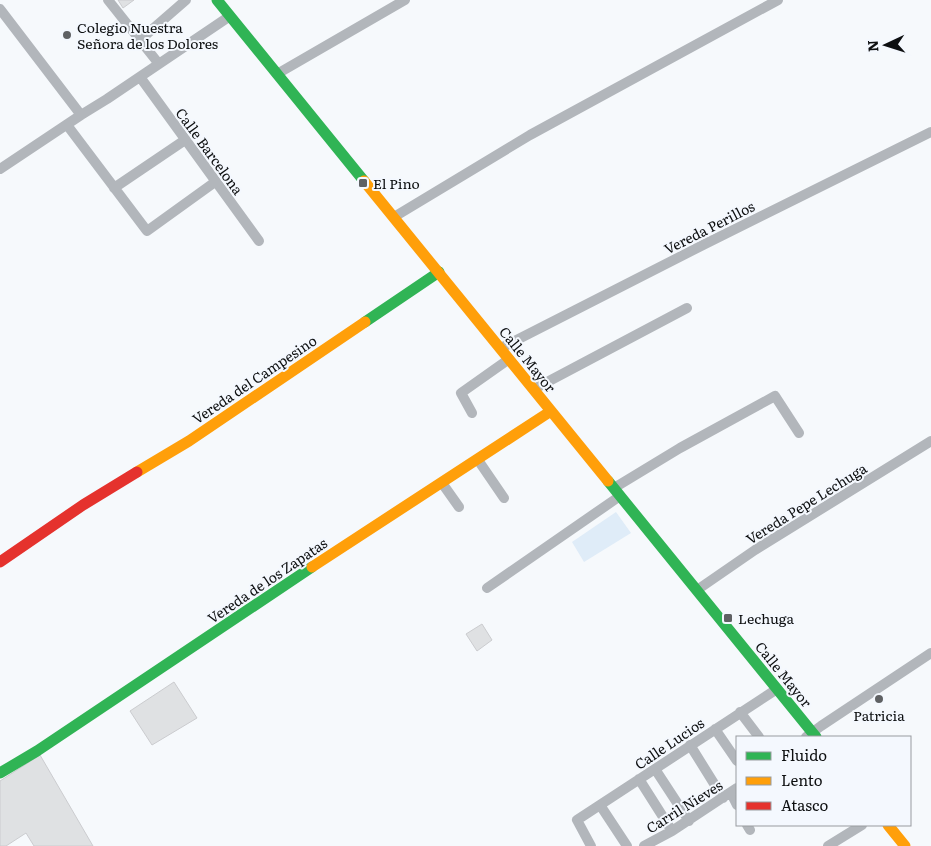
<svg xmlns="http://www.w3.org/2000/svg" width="931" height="846" font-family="Literata,serif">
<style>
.green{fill:#dfecf8}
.building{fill:#dfe1e3;stroke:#cbcccf}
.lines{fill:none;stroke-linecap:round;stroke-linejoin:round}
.street{stroke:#b2b6bb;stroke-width:10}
.fast{stroke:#30b455;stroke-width:11}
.slow{stroke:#ff9f0a;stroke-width:11}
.jam{stroke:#e5322d;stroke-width:11}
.poi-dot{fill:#5f6163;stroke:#f4f8fe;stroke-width:2}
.labels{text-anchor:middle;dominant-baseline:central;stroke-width:4;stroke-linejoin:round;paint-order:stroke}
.poi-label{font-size:14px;fill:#0d0f10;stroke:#f4f8fe;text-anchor:start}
.street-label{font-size:14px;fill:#0d0f10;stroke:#f4f8fe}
</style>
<rect width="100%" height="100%" fill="#f6f9fc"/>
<path class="green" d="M616,512L631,533L584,562L572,542Z"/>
<path class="building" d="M118,0H134L123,8Z
M482,624L492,640L477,651L466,634Z
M174,682L197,718L152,745L130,711Z
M40,755L93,846H34L26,833L6,846H0V781Z"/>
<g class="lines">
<path class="street" d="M108,0L159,64
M0,9L81,115L107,99L230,16
M140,40L186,0
M277,74L405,0
M140,77L259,241
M67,125L147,231L215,182
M0,169L81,115
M114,188L185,140
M394,217L530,135L778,0
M501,348L703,245L931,132
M534,389L687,308
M472,413L461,393L509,359
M478,460L504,498
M442,483L459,507
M614,488L680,448L775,396L799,433
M487,588L620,496
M697,590L755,550L931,441
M740,712L759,737
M715,729L737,761
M806,737L821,726L931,653
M690,745L723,798
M655,769L689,821
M639,779L672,831
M731,793L737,805
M600,805L627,846
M747,825L750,830
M591,846L577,820L777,689
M644,846L672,831L737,788
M828,846L862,825"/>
<path class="fast" d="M217,0L364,181
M365,322L439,272
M608,481L816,737
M0,773L37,751L312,567"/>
<path class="slow" d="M364,181L608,481
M137,472L189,441L365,322
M312,567L551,411
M888,825L905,846"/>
<path class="jam" d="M0,562L83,505L137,472"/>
</g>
<g class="poi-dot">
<circle cx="67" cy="35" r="5"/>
<rect x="358" y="178" width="10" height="10" rx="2.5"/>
<rect x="723" y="613" width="10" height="10" rx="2.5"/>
<circle cx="879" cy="699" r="5"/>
</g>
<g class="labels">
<g class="poi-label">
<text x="77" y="27">Colegio Nuestra<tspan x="77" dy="16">Señora de los Dolores</tspan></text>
<text x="373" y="183">El Pino</text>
<text x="738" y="618">Lechuga</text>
<text x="879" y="715" text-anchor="middle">Patricia</text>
</g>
<g class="street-label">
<text transform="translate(210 151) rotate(54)">Calle Barcelona</text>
<text transform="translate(709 227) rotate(-27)">Vereda Perillos</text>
<text transform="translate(528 359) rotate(51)">Calle Mayor</text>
<text transform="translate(254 379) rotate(-34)">Vereda del Campesino</text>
<text transform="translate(806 503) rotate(-32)">Vereda Pepe Lechuga</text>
<text transform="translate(267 580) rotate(-34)">Vereda de los Zapatas</text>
<text transform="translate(784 674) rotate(51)">Calle Mayor</text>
<text transform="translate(669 743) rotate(-34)">Calle Lucios</text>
<text transform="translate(684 806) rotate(-32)">Carril Nieves</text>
</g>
</g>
<rect x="736" y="736" width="175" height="90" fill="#f4f8fe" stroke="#989b9f"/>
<rect x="746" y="752" width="25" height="8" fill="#30b455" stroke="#989b9f"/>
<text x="781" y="761" font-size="15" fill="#0d0f10">Fluido</text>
<rect x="746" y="777" width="25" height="8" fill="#ff9f0a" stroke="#989b9f"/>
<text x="781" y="786" font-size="15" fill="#0d0f10">Lento</text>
<rect x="746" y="802" width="25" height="8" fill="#e5322d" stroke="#989b9f"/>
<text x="781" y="811" font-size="15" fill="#0d0f10">Atasco</text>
<g transform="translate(886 45) rotate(266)" stroke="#f4f8fe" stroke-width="4" paint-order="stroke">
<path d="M0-4L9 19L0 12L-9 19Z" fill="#0d0f10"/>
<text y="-8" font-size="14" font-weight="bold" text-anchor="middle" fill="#0d0f10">N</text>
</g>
</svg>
